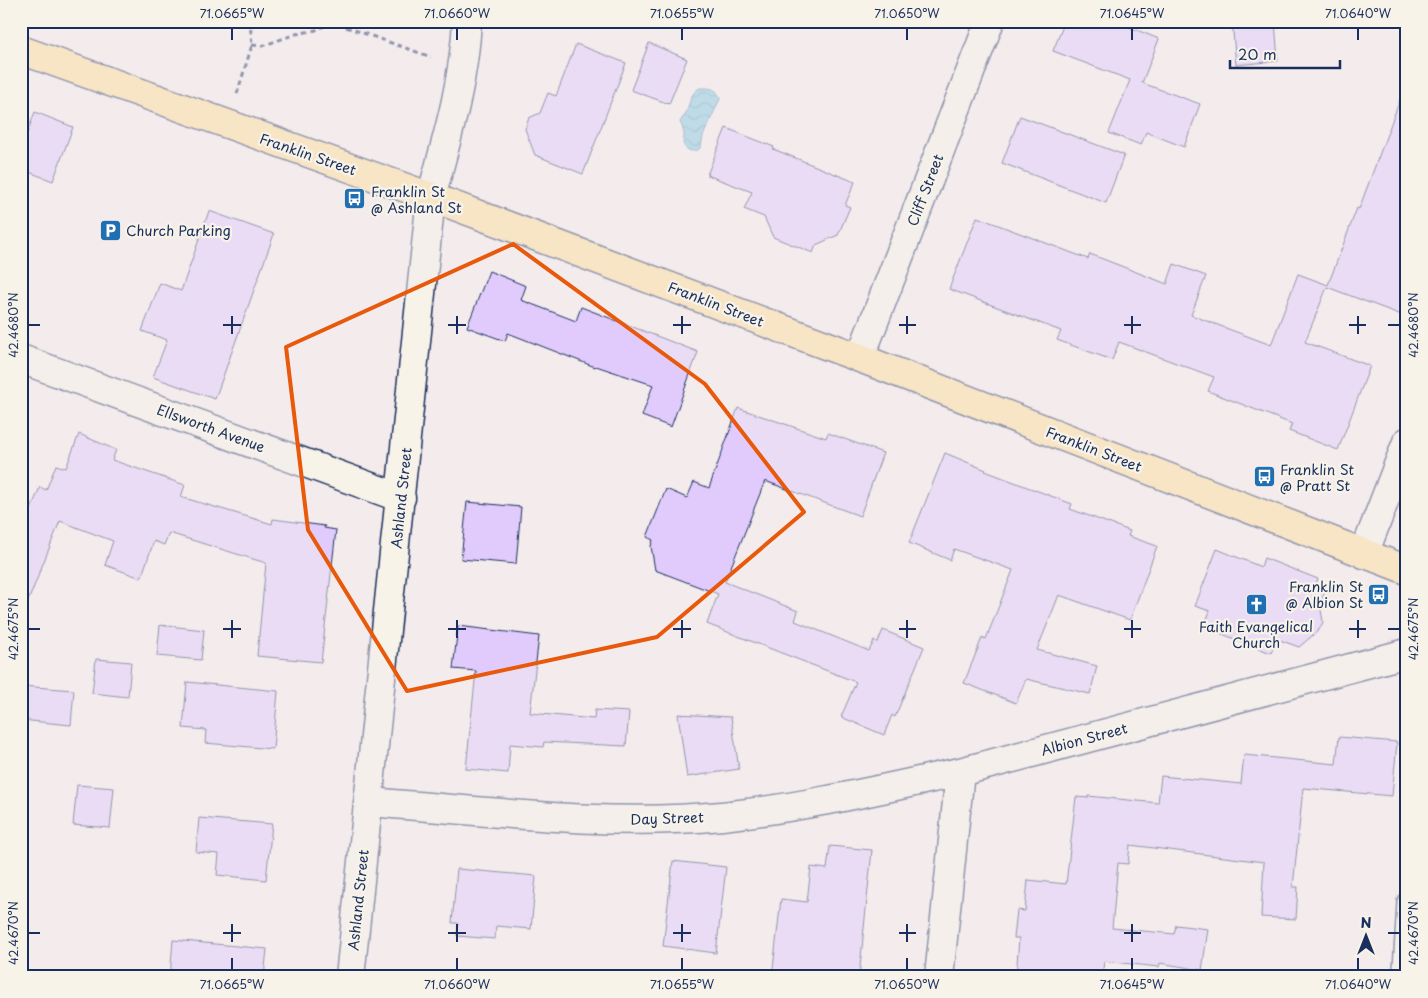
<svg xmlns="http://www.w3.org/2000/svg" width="1428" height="998" font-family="'Playpen Sans',sans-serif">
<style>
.water{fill:url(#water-waves);stroke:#568aab}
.building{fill:#e1cbfc;stroke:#1b2f5e}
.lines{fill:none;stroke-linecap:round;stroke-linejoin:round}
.lane-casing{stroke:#1b2f5e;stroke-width:22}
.street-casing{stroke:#1b2f5e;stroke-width:31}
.primary-casing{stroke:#1b2f5e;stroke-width:31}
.path{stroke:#1b2f5e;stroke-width:3;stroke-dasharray:5 4;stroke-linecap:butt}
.lane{stroke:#f7f3e8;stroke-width:19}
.street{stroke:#f7f3e8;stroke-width:28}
.primary{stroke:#fedd96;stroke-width:28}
.marked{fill:none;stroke:#e8590c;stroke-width:4;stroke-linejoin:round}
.ticks{fill:none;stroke:#1b2f5e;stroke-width:2}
.labels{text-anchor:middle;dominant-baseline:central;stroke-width:4.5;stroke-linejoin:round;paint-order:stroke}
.street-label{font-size:14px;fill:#1b2f5e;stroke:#f7f3e8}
.poi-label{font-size:14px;fill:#1b2f5e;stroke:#f7f3e8;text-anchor:start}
.neatline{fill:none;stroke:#1b2f5e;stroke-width:2}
.ticks-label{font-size:12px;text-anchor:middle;fill:#1b2f5e}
</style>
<defs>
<pattern id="water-waves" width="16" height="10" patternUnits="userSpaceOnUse" patternTransform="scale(1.25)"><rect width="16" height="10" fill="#7ec7df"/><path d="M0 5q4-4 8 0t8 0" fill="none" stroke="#66a2b8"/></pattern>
</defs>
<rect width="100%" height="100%" fill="#f3ebec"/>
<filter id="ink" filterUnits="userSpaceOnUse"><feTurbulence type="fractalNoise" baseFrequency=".02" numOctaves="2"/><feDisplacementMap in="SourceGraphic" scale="10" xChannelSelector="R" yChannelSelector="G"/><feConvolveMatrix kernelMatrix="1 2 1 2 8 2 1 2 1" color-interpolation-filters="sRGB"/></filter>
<g filter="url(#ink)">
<path class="water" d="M700,88C709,88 717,87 720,99L703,136L701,147L698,150L691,151C677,145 687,140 683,130C683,127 681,125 680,122C681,120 683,117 685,115C690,106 689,93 700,88Z"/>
<path class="building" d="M1065,21H1114L1159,39L1142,83L1200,104L1184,147L1146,132L1141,145L1109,133L1130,80L1053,51Z
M1232,21H1275L1278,61L1236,65Z
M649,43L687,59L669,104L631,90Z
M576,44L626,63L583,174L535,155L525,129L529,118L540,113L548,93L556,96Z
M1404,89L1407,90V317L1327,287L1305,342L1370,366L1338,450L1289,431L1292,424L1208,391L1214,377L1119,342L1112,360L1057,340L1061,331L949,289L977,217L1088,259L1090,254L1167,284L1174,264L1206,276L1191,315L1271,345L1298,274L1328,285L1357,208L1359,209Z
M35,112L73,127L53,181L21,169V149Z
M1020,116L1124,155L1106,203L1002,163Z
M726,128L774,147L773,149L855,182L845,205L850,207L838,235L816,245L813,253L773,237L764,217L744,209L752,192L707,175Z
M209,211L274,234L215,399L153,377L167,340L142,331L160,283L181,291Z
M489,271L526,286L521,300L576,321L581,307L698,352L671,427L642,416L653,385L596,366L595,367L508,333L505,341L467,327Z
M738,408L826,438L828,433L883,453L860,516L765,481L725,582L798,611L795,621L869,651L874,641L878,642L883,630L924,647L895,717L892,715L884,735L841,717L856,682L707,624L718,594L655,570L651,546L653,540L647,537L666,489L687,498L694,482L709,488Z
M79,434L116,450L112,460L185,485L181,497L272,524L273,519L325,526L324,528L336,530L321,662L257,656L266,563L169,533L164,545L154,541L141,578L105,565L113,541L60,521L23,614L21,613V534L40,487L46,490L56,465L66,468Z
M945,453L986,470L985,471L1072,504L1070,509L1130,531L1128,536L1157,546L1130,620L1059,595L1037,650L1097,666L1090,694L1026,679L1016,703L964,683L982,638L986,639L1013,570L954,549L950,560L909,543Z
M467,502L521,507L516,564L461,559Z
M1217,549L1261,567L1264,558L1318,579L1314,588L1325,592L1320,604L1323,622L1319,630L1299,647L1277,639L1271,653L1204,627L1210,611L1195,606Z
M160,625L204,630L201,660L157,656Z
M458,626L539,636L530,713L594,719L595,710L629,712L626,746L544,742L543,747L510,744L508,773L466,769L476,671L453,669Z
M96,659L131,662L128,697L92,693Z
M187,682L278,691L273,749L205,743L206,730L183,728Z
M21,686L74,690L71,725L21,720Z
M678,714L731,717L739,769L687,777Z
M1339,737L1397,742L1392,796L1303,788L1293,887H1298L1296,919L1261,917L1264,862L1130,845L1128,864L1118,863L1112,928L1174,934L1176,925L1208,929L1202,970L1160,963L1159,967L1104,961L1102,977H1016L1019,938H1014L1017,910L1025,911L1028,880L1066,884L1076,797L1088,798V796L1158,803L1161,776L1241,784L1244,755L1336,764Z
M77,785L114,788L110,828L73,825Z
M199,818L272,824L266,880L217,875L219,854L196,852Z
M830,846L872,850L859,977H772L781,899L807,902L811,867L827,869Z
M673,861L726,867L716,953L663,946Z
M457,869L536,876L531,929L496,926L495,939L457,936L458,923H452Z
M173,940L267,949L264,977H170Z"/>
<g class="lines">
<defs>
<path id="lane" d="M1403,969L1407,902"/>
<path id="street" d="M860,358L990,21
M21,359L401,498
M1364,554L1407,442
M369,802C486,811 605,827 722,816C802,808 881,789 960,772
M350,977L431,197C447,139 464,82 467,21
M939,977L960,772L1407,653"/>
<path id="primary" d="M21,50L431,197L860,358L1407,570"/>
</defs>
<use href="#lane" class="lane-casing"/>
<use href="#street" class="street-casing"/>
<use href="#primary" class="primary-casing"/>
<path class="path" d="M329,21L431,57
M252,45L262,46L296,34L316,30L324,26L326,21
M237,94L252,45L250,21"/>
<use href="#lane" class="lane"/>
<use href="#street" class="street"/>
<use href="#primary" class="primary"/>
</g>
</g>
<path d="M0 0H1428V998H0ZM513,244L705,384L804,512L657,637L407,691L308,530L286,347Z" fill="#f3ebec" fill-opacity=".55" fill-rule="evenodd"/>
<path class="marked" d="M513,244L705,384L804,512L657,637L407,691L308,530L286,347Z"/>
<path class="ticks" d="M232,28V40M457,28V40M682,28V40M907,28V40M1132,28V40M1358,28V40M232,316V334M457,316V334M682,316V334M907,316V334M1132,316V334M1358,316V334M28,325H40M223,325H241M448,325H466M673,325H691M899,325H916M1124,325H1141M1349,325H1366M1388,325H1400M232,620V638M457,620V638M682,620V638M907,620V638M1132,620V638M1358,620V638M28,629H40M223,629H241M448,629H466M673,629H691M899,629H916M1124,629H1141M1349,629H1366M1388,629H1400M232,924V942M457,924V942M682,924V942M907,924V942M1132,924V942M28,933H40M223,933H241M448,933H466M673,933H691M899,933H916M1124,933H1141M1388,933H1400M232,958V970M457,958V970M682,958V970M907,958V970M1132,958V970M1358,958V970"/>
<defs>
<symbol id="bus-square" viewBox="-11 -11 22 22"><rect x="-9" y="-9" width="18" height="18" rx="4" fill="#1f6fb2" stroke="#f7f3e8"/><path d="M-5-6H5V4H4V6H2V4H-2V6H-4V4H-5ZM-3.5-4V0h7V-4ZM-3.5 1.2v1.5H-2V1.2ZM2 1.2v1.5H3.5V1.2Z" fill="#fff"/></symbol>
<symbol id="parking-square" viewBox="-11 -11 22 22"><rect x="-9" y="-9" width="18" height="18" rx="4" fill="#1f6fb2" stroke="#f7f3e8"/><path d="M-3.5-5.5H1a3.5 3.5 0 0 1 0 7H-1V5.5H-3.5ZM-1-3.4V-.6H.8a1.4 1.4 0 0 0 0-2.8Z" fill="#fff"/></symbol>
<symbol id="church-square" viewBox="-11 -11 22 22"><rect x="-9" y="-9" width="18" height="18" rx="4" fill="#1f6fb2" stroke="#f7f3e8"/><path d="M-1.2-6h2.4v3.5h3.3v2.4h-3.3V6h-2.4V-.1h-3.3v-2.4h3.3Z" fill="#fff"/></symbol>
</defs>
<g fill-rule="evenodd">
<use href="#bus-square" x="342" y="186" width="25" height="25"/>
<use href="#parking-square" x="98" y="218" width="25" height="25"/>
<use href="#bus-square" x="1252" y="464" width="25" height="25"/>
<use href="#bus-square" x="1366" y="582" width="25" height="25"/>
<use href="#church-square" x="1244" y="592" width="25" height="25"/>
</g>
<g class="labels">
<g class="street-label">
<text transform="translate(308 154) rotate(19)">Franklin Street</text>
<text transform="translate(925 190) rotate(-69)">Cliff Street</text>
<text transform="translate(716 304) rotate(21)">Franklin Street</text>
<text transform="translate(211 428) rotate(20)">Ellsworth Avenue</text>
<text transform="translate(1094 449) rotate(21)">Franklin Street</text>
<text transform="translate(401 498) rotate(-84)">Ashland Street</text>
<text transform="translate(1084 739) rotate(-15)">Albion Street</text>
<text transform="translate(667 818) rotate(-2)">Day Street</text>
<text transform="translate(358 900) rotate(-84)">Ashland Street</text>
</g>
<g class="poi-label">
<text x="371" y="191">Franklin St<tspan x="371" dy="16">@ Ashland St</tspan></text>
<text x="126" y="230">Church Parking</text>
<text x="1280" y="469">Franklin St<tspan x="1280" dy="16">@ Pratt St</tspan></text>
<text x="1363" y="586" text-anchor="end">Franklin St<tspan x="1363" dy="16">@ Albion St</tspan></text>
<text x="1256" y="626" text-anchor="middle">Faith Evangelical<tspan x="1256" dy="16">Church</tspan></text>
</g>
</g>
<rect width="1428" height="998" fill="none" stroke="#f7f3e8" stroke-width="55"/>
<g transform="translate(1366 936)" stroke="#f7f3e8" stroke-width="4" paint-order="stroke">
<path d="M0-4L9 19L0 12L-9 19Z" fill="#1b2f5e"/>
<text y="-8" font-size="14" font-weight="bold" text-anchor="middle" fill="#1b2f5e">N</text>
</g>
<path d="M1230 60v8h110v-8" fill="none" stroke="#1b2f5e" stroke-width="2.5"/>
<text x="1238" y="60" font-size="15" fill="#1b2f5e" stroke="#f7f3e8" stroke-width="4" paint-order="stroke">20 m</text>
<rect x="28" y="28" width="1372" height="942" class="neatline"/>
<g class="ticks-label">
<text x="232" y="18">71.0665°W</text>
<text x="457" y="18">71.0660°W</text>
<text x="682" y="18">71.0655°W</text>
<text x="907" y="18">71.0650°W</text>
<text x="1132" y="18">71.0645°W</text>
<text x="1358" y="18">71.0640°W</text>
<text transform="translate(14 325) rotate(-90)" y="4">42.4680°N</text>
<text transform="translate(1414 325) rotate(-90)" y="4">42.4680°N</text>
<text transform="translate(14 629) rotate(-90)" y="4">42.4675°N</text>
<text transform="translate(1414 629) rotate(-90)" y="4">42.4675°N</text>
<text transform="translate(14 933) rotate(-90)" y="4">42.4670°N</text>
<text transform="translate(1414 933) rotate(-90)" y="4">42.4670°N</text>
<text x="232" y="989">71.0665°W</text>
<text x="457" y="989">71.0660°W</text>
<text x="682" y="989">71.0655°W</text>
<text x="907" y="989">71.0650°W</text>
<text x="1132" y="989">71.0645°W</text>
<text x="1358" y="989">71.0640°W</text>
</g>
</svg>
